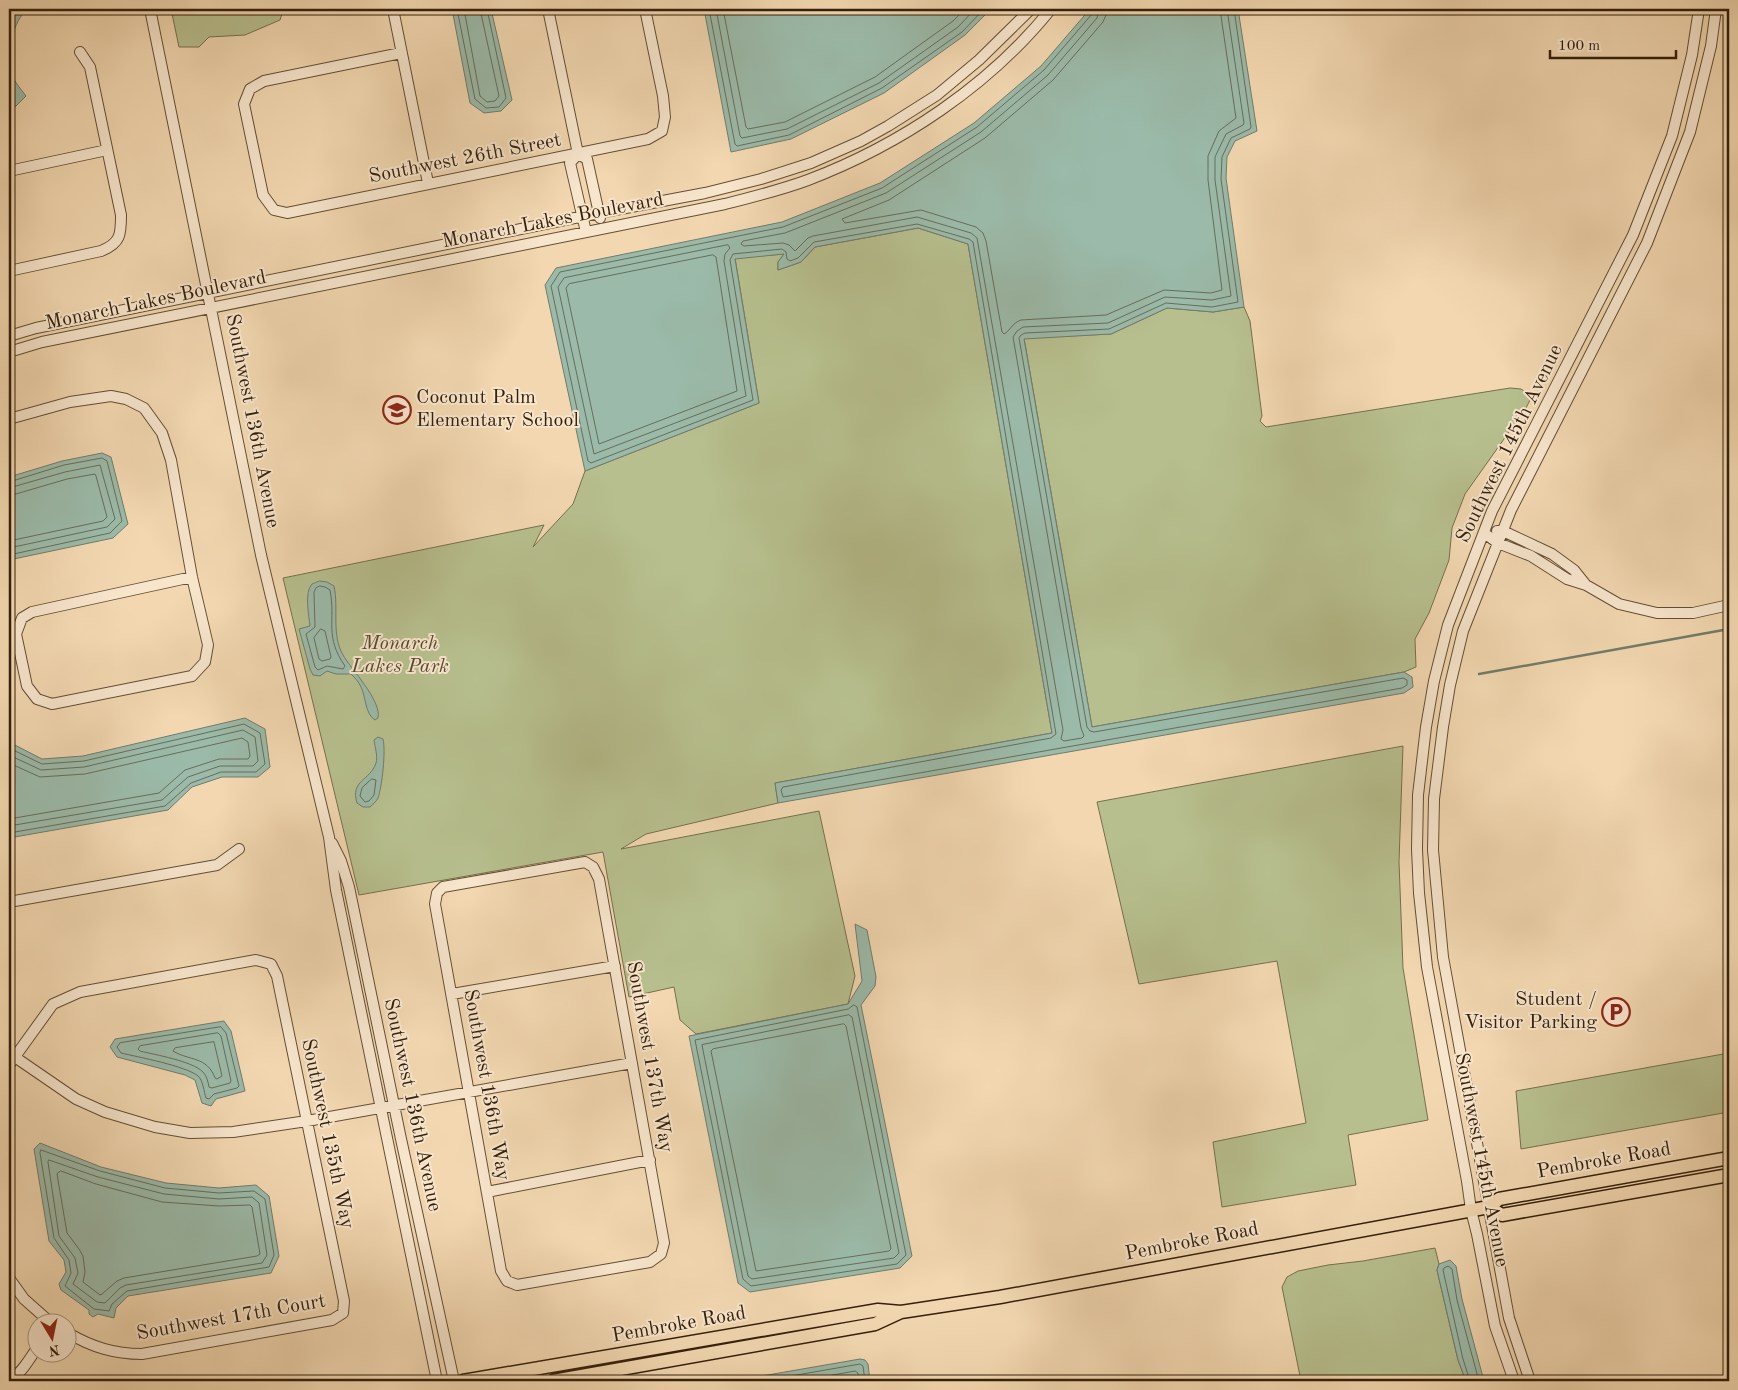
<svg xmlns="http://www.w3.org/2000/svg" width="1738" height="1390" font-family="'Old Standard TT',serif">
<style>
.green{fill:#b7bf8e;stroke:#76704d}
.water{fill:#9bbaa9;stroke:#727c6a}
.lines{fill:none;stroke-linecap:round;stroke-linejoin:round}
.shore{stroke:#686d5a;stroke-width:1}
.stream{stroke:#727c6a;stroke-width:2.5}
.minor-casing{stroke:#644e35;stroke-width:12}
.major-casing{stroke:#34200c;stroke-width:15}
.minor{stroke:#f7e5cc;stroke-width:10}
.major{stroke:#f2d7b0;stroke-width:12}
.labels{text-anchor:middle;dominant-baseline:central;stroke-width:4;stroke-linejoin:round;paint-order:stroke}
.street-label{font-size:20px;fill:#34200c;stroke:#f7e5cc}
.poi-label{font-size:20px;fill:#34200c;stroke:#f7e5cc;text-anchor:start}
.park-label{font-size:20px;font-style:italic;fill:#55482c;stroke:#f7e5cc}
</style>
<rect width="100%" height="100%" fill="#f2d7b0"/>
<filter id="stains"><feTurbulence type="fractalNoise" baseFrequency=".004" numOctaves="4"/><feColorMatrix values="0 0 0 0 .2 0 0 0 0 .09 0 0 0 0 .02 0 0 0 .5 -.17"/></filter>
<radialGradient id="worn" r=".72"><stop offset=".6" stop-color="#630" stop-opacity="0"/><stop offset="1" stop-color="#630" stop-opacity=".3"/></radialGradient>
<path class="green" d="M171,9H290L283,11L280,20L245,35L209,37L199,47H179Z
M918,228L968,244L1052,733L775,783L778,803L646,834L621,849L819,811L855,976L848,1004L696,1034L680,1020L674,987L629,997L603,852L359,895L283,578L544,525L533,547L573,504L585,471L759,403L735,258L784,254L778,262V270L801,262L815,247Z
M1244,307L1250,321L1262,416L1260,421L1266,427L1510,388L1521,389L1532,396L1526,408L1465,494L1452,528L1449,560L1429,613L1415,639L1416,667L1404,672L1092,727L1024,338L1111,334L1167,308L1213,312Z
M1403,746L1399,862L1403,968L1428,1120L1348,1135L1356,1185L1222,1207L1213,1142L1306,1123L1277,961L1139,984L1097,802Z
M1729,1053V1112L1521,1149L1516,1091Z
M1435,1248L1439,1264L1437,1270L1458,1360L1466,1381H1301L1282,1287L1287,1277L1298,1271L1328,1265L1363,1261Z"/>
<path class="water" d="M9,9H27C14,21 6,51 9,68C12,79 20,88 26,96L13,109L9,110Z
M452,9H491L512,100L501,111L484,113L470,103Z
M704,9H991L965,35L884,93L791,139L731,152Z
M1090,9H1238L1257,131L1235,141L1227,157L1226,178L1244,307L1213,312L1167,308L1111,334L1024,339L1092,727L1404,672L1412,677L1413,687L1404,693L778,803L775,783L1052,733L968,244L918,228L815,247L801,262L778,270V262L784,254L735,259L759,403L585,471L545,285L556,268L782,222L880,183L974,123L1041,66Z
M102,453L111,457L128,524L113,538L9,560V477L62,461Z
M320,581L327,582L334,586C339,609 331,634 343,655C351,669 382,701 378,718L375,720C365,714 366,697 361,687C359,682 355,678 351,674H336L327,671L320,676L313,675L310,669L299,629L310,626C309,616 304,592 312,584C312,584 319,581 320,581Z
M245,718L265,729L270,767L258,777H222L192,787L168,810L9,838V742L42,759L83,756Z
M378,737L383,739C386,751 382,787 378,798C376,802 373,804 370,807H363L357,803C350,780 370,781 376,763C378,757 375,747 374,740Z
M855,924L867,930L876,977L875,986L861,1005L912,1256L900,1268L750,1292L738,1283L689,1036L848,1004L862,981Z
M224,1021L231,1031L245,1091L216,1099L211,1106L202,1103L195,1080L185,1075L117,1057L110,1047L115,1039Z
M40,1143L101,1167L166,1183L219,1188L256,1185L269,1196L279,1256L271,1273L128,1296L116,1308L114,1318L98,1314L93,1317L89,1314V1310L61,1290L59,1284L66,1272L64,1260L49,1241L34,1149Z
M1450,1260L1456,1266L1462,1299L1484,1381H1466L1458,1360L1437,1270L1439,1264Z
M860,1359L865,1360L868,1364L870,1381H733Z"/>
<g class="lines">
<path class="shore" d="M457,9L475,99L486,108L499,107L506,98L487,9
M464,9L480,96L487,102L495,101L499,96L480,9
M709,9L735,144L737,146L789,135L882,88L962,32L984,9
M716,9L740,136L742,138L787,129L879,83L958,27L975,9
M723,9L746,127L748,129L785,122L875,77L953,21L965,9
M1093,9L1092,14L1044,70L977,127L882,188L783,227L560,272L551,286L588,461L591,463L753,400L730,260L733,254L782,249L786,252L787,259L790,261L798,258L814,242L917,224L969,239L973,242L1056,734L1051,738L783,787L781,790L783,797L1402,688L1407,685V680L1403,678L1094,732L1090,731L1087,727L1019,338L1021,335L1025,333L1109,329L1166,303L1212,307L1238,302L1221,179L1222,157L1231,138L1250,129L1251,127L1234,9
M1099,9L1097,18L1048,75L981,132L886,193L785,233L743,241L741,244L744,246L783,243L789,245L795,251L808,238L813,236L917,217L971,233L977,238L1063,730L1061,739L1064,741L1082,738L1084,736L1081,728L1013,337L1017,331L1023,327L1108,323L1165,297L1212,300L1231,296L1215,180V157L1226,134L1243,125L1244,123L1227,9
M1107,9L1106,15L1103,22L1053,80L985,138L889,200L842,219L845,223L921,210L976,227L983,233L986,241L1002,332L1004,334C1010,331 1012,323 1021,320L1106,315L1164,290L1211,293L1222,290L1208,180V156L1219,131L1236,118L1220,9
M728,245L730,248L725,254L724,261L746,396L594,454L558,287L564,278Z
M713,255L716,257L737,391L599,444L566,288L569,284Z
M9,482L64,465L102,458L107,461L122,521L110,533L9,555
M9,488L65,472L100,465L115,519L107,527L9,548
M9,496L67,479L95,474L96,476L107,517L103,521L9,541
M320,586L325,587L330,590C336,621 324,636 345,666L343,669L327,666L318,670L315,667L306,634L315,627L314,592L316,588Z
M321,629L325,631L331,657L330,659L322,661L319,659L314,638Z
M9,748L42,764L84,761L244,724L260,733L265,764L256,772H221L191,783L165,806L9,833
M9,755L41,770L84,767L243,730L255,737L258,761L253,766H220L188,777L162,800L9,826
M9,763L40,777L85,774L242,738L248,742L250,756L248,759H219L185,770L159,793L9,819
M372,779L376,780L374,795L369,801L365,802L360,796L362,788Z
M854,1005L857,1007L906,1255L897,1264L751,1286L743,1279L695,1040L848,1009Z
M849,1015L852,1017L899,1253L894,1258L752,1279L748,1276L702,1045Z
M844,1024L846,1026L891,1249L889,1251L756,1271L711,1051L713,1049Z
M221,1027L226,1033L239,1086L237,1088L214,1094L209,1099L206,1098C204,1092 203,1080 198,1076C186,1066 138,1057 121,1053L117,1047L120,1043Z
M218,1033L221,1036L231,1081L230,1083L212,1088L209,1087C208,1082 207,1076 203,1072C192,1061 156,1055 140,1051L138,1049L140,1046Z
M214,1042L222,1076L217,1079L215,1078C207,1056 189,1061 173,1051L175,1048Z
M41,1150L100,1171L165,1188L219,1193L254,1191L265,1199L274,1255L269,1267L127,1291L112,1304L109,1311L94,1309L65,1286L71,1273L69,1260L54,1238L40,1153Z
M49,1160L98,1177L164,1194L219,1199L252,1197L259,1203L267,1255L262,1263L126,1285L120,1288L105,1303L97,1302L73,1284L78,1273L75,1258L59,1236L48,1162Z
M61,1171L96,1184L162,1202L219,1206L250,1205L252,1207L260,1254L257,1256L124,1278L117,1281L102,1294L100,1295L83,1282L85,1272L83,1256L79,1249L67,1233L57,1174Z
M762,1381L860,1364L863,1366L865,1381
M799,1381L855,1371L858,1373L859,1381
M1470,1381L1463,1359L1443,1270L1444,1268L1448,1266L1452,1269L1457,1300L1479,1381"/>
<path class="stream" d="M1479,674L1729,629"/>
<defs>
<path id="minor" d="M150,9L261,555L329,837L336,890L437,1381
M393,9L428,183
M548,9L578,154L587,159L600,218
M401,53L264,81L250,89L244,104L263,195L274,210L287,213L648,139L662,131L665,117L663,96L645,9
M578,154L570,163L586,232
M9,171L107,150
M9,271L101,251C121,243 121,234 121,215L90,67L80,52
M9,336L36,328L599,213L705,193L761,179L811,163L861,141L888,126L937,95L979,60L1031,9
M9,352L42,342L725,204C753,197 781,190 808,180C900,145 989,86 1051,9
M9,419L70,402L111,396L126,399L144,408L162,433L171,460L192,577L208,645L205,662L192,676L52,704L37,699L27,686L16,634L22,618L32,612L192,577
M1497,531H1503L1552,554L1574,570L1586,585
M1484,533L1498,543L1531,556L1567,579L1586,585L1619,604L1657,613H1693L1729,605
M332,843L341,861L349,887L401,1139L454,1381
M585,862L593,867L599,879L664,1243L661,1254L650,1262L517,1285L507,1281L501,1271L435,904L437,893L443,887Z
M9,902L217,865L239,849
M452,994L615,966
M9,1053L76,1099L105,1112L155,1127L190,1133L233,1132L307,1121L632,1063
M9,1065L53,1004L80,992L256,960L271,964L277,976L344,1301L343,1313L332,1320L142,1354C114,1354 92,1347 68,1333
M487,1192L650,1160
M9,1278L24,1299L50,1322
M9,1379C21,1376 30,1357 38,1347
M1514,1381L1495,1326L1477,1234L1471,1210L1467,1181L1427,967L1419,893L1417,849L1418,795L1426,727L1434,681L1448,625L1492,511L1633,235L1672,136L1692,55L1699,9
M1530,1381L1509,1318L1443,957L1433,850L1434,799L1443,727L1450,685L1463,631L1511,510L1647,243L1690,132L1711,46L1716,9"/>
<path id="major" d="M1489,1207L1502,1215L1729,1175
M463,1381L878,1310L901,1312L1000,1297L1489,1207L1499,1199L1729,1158
M553,1381L875,1324L901,1312"/>
</defs>
<use href="#minor" class="minor-casing"/>
<use href="#major" class="major-casing"/>
<use href="#minor" class="minor"/>
<use href="#major" class="major"/>
</g>
<defs>
<symbol id="school-ring" viewBox="-11 -11 22 22"><circle r="9.5" fill="#f7e5cc" stroke="#8f2418" stroke-width="1.5"/><path d="M0-5L7-2L0 1L-7-2ZM-4 1L0 2.5L4 1V4Q0 6-4 4Z" fill="#8f2418"/></symbol>
<symbol id="parking-ring" viewBox="-11 -11 22 22"><circle r="9.5" fill="#f7e5cc" stroke="#8f2418" stroke-width="1.5"/><path d="M-3.5-5.5H1a3.5 3.5 0 0 1 0 7H-1V5.5H-3.5ZM-1-3.4V-.6H.8a1.4 1.4 0 0 0 0-2.8Z" fill="#8f2418"/></symbol>
</defs>
<g fill-rule="evenodd">
<use href="#school-ring" x="381" y="394" width="32" height="32"/>
<use href="#parking-ring" x="1600" y="996" width="32" height="32"/>
</g>
<g class="labels">
<g class="street-label">
<text transform="translate(465 159) rotate(-11)">Southwest 26th Street</text>
<text transform="translate(553 221) rotate(-11)">Monarch Lakes Boulevard</text>
<text transform="translate(156 301) rotate(-12)">Monarch Lakes Boulevard</text>
<text transform="translate(252 421) rotate(79)">Southwest 136th Avenue</text>
<text transform="translate(1510 444) rotate(-64)">Southwest 145th Avenue</text>
<text transform="translate(649 1057) rotate(80)">Southwest 137th Way</text>
<text transform="translate(486 1085) rotate(80)">Southwest 136th Way</text>
<text transform="translate(412 1105) rotate(78)">Southwest 136th Avenue</text>
<text transform="translate(327 1134) rotate(78)">Southwest 135th Way</text>
<text transform="translate(1481 1160) rotate(79)">Southwest 145th Avenue</text>
<text transform="translate(1604 1161) rotate(-10)">Pembroke Road</text>
<text transform="translate(1192 1242) rotate(-11)">Pembroke Road</text>
<text transform="translate(231 1318) rotate(-10)">Southwest 17th Court</text>
<text transform="translate(679 1325) rotate(-10)">Pembroke Road</text>
</g>
<g class="poi-label">
<text x="416" y="398">Coconut Palm<tspan x="416" dy="23">Elementary School</tspan></text>
<text x="1597" y="1000" text-anchor="end">Student /<tspan x="1597" dy="23">Visitor Parking</tspan></text>
</g>
<g class="park-label">
<text x="400" y="644">Monarch<tspan x="400" dy="23">Lakes Park</tspan></text>
</g>
</g>
<rect width="1738" height="1390" fill="none" stroke="#f2d7b0" stroke-width="30"/>
<rect x="10" y="10" width="1718" height="1370" fill="none" stroke="#34200c" stroke-width="2.5"/>
<rect x="15" y="15" width="1708" height="1360" fill="none" stroke="#34200c"/>
<g transform="translate(52 1338) rotate(170)"><circle r="24" fill="#f7e5cc" stroke="#a9967f"/>
<path d="M0-4L9 19L0 12L-9 19Z" fill="#8f2418"/>
<text y="-8" font-size="14" font-weight="bold" text-anchor="middle" fill="#34200c">N</text>
</g>
<path d="M1550 50v8h126v-8" fill="none" stroke="#34200c" stroke-width="2.5"/>
<text x="1558" y="50" font-size="15" fill="#34200c" stroke="#f7e5cc" stroke-width="4" paint-order="stroke">100 m</text>
<rect width="100%" height="100%" filter="url(#stains)"/>
<rect width="100%" height="100%" fill="url(#worn)"/>
</svg>
